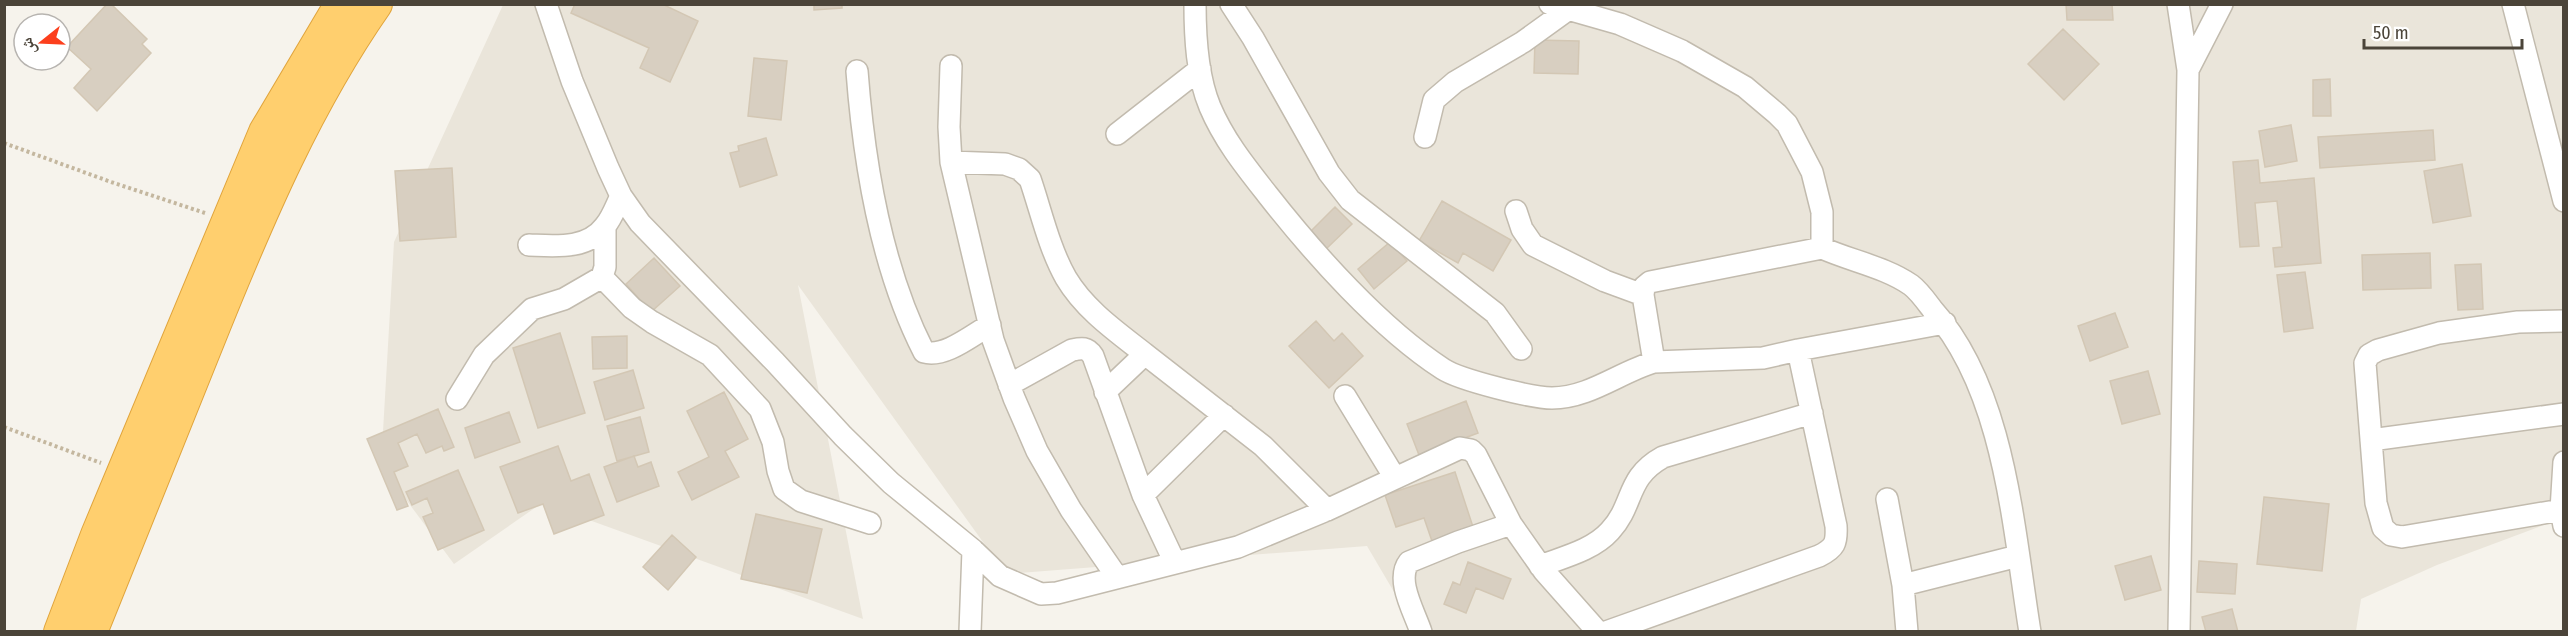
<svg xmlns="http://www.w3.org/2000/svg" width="2568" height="636" font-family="'Fira Sans Condensed','Noto Naskh Arabic',sans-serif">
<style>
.residential{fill:#eae5da}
.building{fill:#d8cfc1;stroke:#d3c7b4;stroke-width:1.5}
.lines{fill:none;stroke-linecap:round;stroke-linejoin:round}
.minor-casing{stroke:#c2bbae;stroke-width:24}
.highway-casing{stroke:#e0a43c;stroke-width:34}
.path{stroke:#c4b79f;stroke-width:4;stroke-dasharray:3 3;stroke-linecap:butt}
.minor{stroke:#fff;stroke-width:21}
.highway{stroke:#ffcf6e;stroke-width:32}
</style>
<rect width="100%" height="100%" fill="#f6f3ec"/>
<path class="residential" d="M503,5H2563V518L2437,565L2361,599L2356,631H1417L1367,546L1006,574L798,285L863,619L542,503L454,564L381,466L394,242Z"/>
<path class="building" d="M107,4H111L147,39L142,44L151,53L97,111L74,88L91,69L67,47Z
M575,4H662L698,21L670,82L640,68L649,48L571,13Z
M814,4H842V8L814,10Z
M2066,4H2112L2113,20H2067Z
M2063,29L2099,64L2064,100L2028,64Z
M1535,40L1579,41L1578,74L1534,73Z
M754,58L787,61L781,120L748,116Z
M2330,79L2331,116H2313V80Z
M2291,125L2297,161L2265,167L2259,131Z
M2433,130L2435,160L2320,168L2318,137Z
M766,138L777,175L740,187L730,153L739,151L738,146Z
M2258,160L2260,183L2314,178L2321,263L2275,267L2273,248L2282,247L2277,201L2255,203L2259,246L2240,247L2233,162Z
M2462,164L2471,216L2433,223L2424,171Z
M452,168L456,237L400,241L395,171Z
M1442,201L1511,240L1493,271L1463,253L1458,263L1419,241Z
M1335,207L1352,224L1325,250L1309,233Z
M1390,242L1407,261L1374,289L1358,269Z
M2430,253L2431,288L2363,290L2362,255Z
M654,258L680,286L651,312L626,284Z
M2481,264L2483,309L2458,310L2455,265Z
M2305,272L2313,328L2284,332L2277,275Z
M2115,313L2128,347L2090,361L2078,326Z
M1316,321L1334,341L1342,333L1363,356L1329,388L1289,346Z
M560,333L585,413L538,428L513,348Z
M627,336V368L593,369L592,337Z
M633,370L644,408L605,420L594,382Z
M2148,371L2160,414L2122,424L2110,381Z
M724,392L748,439L725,451L739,477L692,500L678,472L709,457L687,411Z
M1466,401L1478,433L1419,455L1407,424Z
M438,409L454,447L444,451L442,446L426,453L417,434L398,443L408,466L394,472L408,506L397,510L367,439Z
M509,412L520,442L475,458L465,428Z
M640,417L649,452L617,461L607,426Z
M558,446L571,481L589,474L604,515L554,534L543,504L518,513L500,467Z
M634,456L638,467L651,462L659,486L617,502L604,467Z
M458,470L484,530L438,550L423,517L433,513L427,498L412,505L406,492Z
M1455,472L1474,530L1433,544L1424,518L1396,527L1385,495Z
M2264,497L2329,504L2322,571L2257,564Z
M756,514L822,529L807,593L741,579Z
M672,535L696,557L668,590L643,567Z
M2151,556L2161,590L2125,600L2115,566Z
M2199,561L2237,564L2235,594L2197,592Z
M1468,562L1511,579L1503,599L1476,588L1466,613L1444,604L1453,582L1460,585Z
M2232,609L2238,632H2206L2202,617Z"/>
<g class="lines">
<defs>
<path id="minor" d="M546,4L572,81L608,168L621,196L640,223L775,362L843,436L891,483L973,550L1000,576L1041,594L1057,593L1238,547L1327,510L1460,448L1471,450L1476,455L1511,524L1544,571L1598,632
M1195,4C1195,38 1197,76 1210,107C1224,140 1245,166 1267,194C1314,254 1380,328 1443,369C1460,380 1532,398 1552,398C1589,398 1620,372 1654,362
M1231,4L1253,38L1329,173L1350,200L1495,313L1521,349
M1550,4L1620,24L1682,51L1745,87L1777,114L1787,124L1812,172L1822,212V248C1851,261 1885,267 1911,285C1919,291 1926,301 1932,309C2005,390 2013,527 2030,632
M2178,4L2188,70L2179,632
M2513,4L2564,201
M951,66L949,127L951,162L993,340L1014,398L1037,451L1071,510L1117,577
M2188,70L2222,4
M857,71C864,164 881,268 924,352C945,358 972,335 990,325
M1117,134L1200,69
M1425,137L1434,100L1455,82L1523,42L1566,11
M951,162L1005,164L1019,169L1030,179C1041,211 1049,248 1066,278C1085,310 1117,332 1145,354
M1516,211L1522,229L1533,245L1605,281L1643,295
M529,245C555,246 587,250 605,226C612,218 616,206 621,196
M602,277L632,308L652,322L710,355L760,409L773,442L778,471L784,489L801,501L870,523
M1798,350L1763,358L1654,362L1643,295L1644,287L1650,282L1822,248
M1009,385L1072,350C1082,348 1087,347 1093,356L1143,495L1175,563
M1105,392L1145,354L1263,446L1327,510
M1345,396L1395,478
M457,399L484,355L532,309L564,299L602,277L605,267V227
M2371,440L2564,414
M2564,462L2561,510L2564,526
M1143,495L1224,415
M1887,499L1903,585
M2561,510L2402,537L2391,535L2383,528L2376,503L2365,363L2369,355L2378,350L2439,333L2518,322L2564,321
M1540,566C1564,557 1593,550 1610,531C1635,504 1625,478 1663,457L1812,413
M970,632L973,550
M1421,632C1415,613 1395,580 1409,562L1458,542L1511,524
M1606,632L1819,556C1835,548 1837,543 1836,526L1798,350L1945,323
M1907,632L1903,585L2018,556"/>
<path id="highway" d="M60,632L97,535L265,132L341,4
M91,632C133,529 173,426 215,324C260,213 307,103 376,4"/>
</defs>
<use href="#minor" class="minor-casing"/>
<use href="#highway" class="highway-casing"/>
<path class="path" d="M4,143L111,182L205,213
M4,427L101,463"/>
<use href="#minor" class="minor"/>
<use href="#highway" class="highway"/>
</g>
<rect width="2568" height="636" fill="none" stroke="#4b4439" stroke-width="12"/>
<g transform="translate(42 42) rotate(252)"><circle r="28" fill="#ffffff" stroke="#b7b4b0" stroke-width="1.5"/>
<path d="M0-4.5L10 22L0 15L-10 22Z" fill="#fc3f1d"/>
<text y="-9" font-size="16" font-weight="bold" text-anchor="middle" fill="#4b4439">ش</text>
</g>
<path d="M2364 39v9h158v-9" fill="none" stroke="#4b4439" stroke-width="3"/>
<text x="2373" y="39" font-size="18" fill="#4b4439" stroke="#ffffff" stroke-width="4.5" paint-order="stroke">50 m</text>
</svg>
